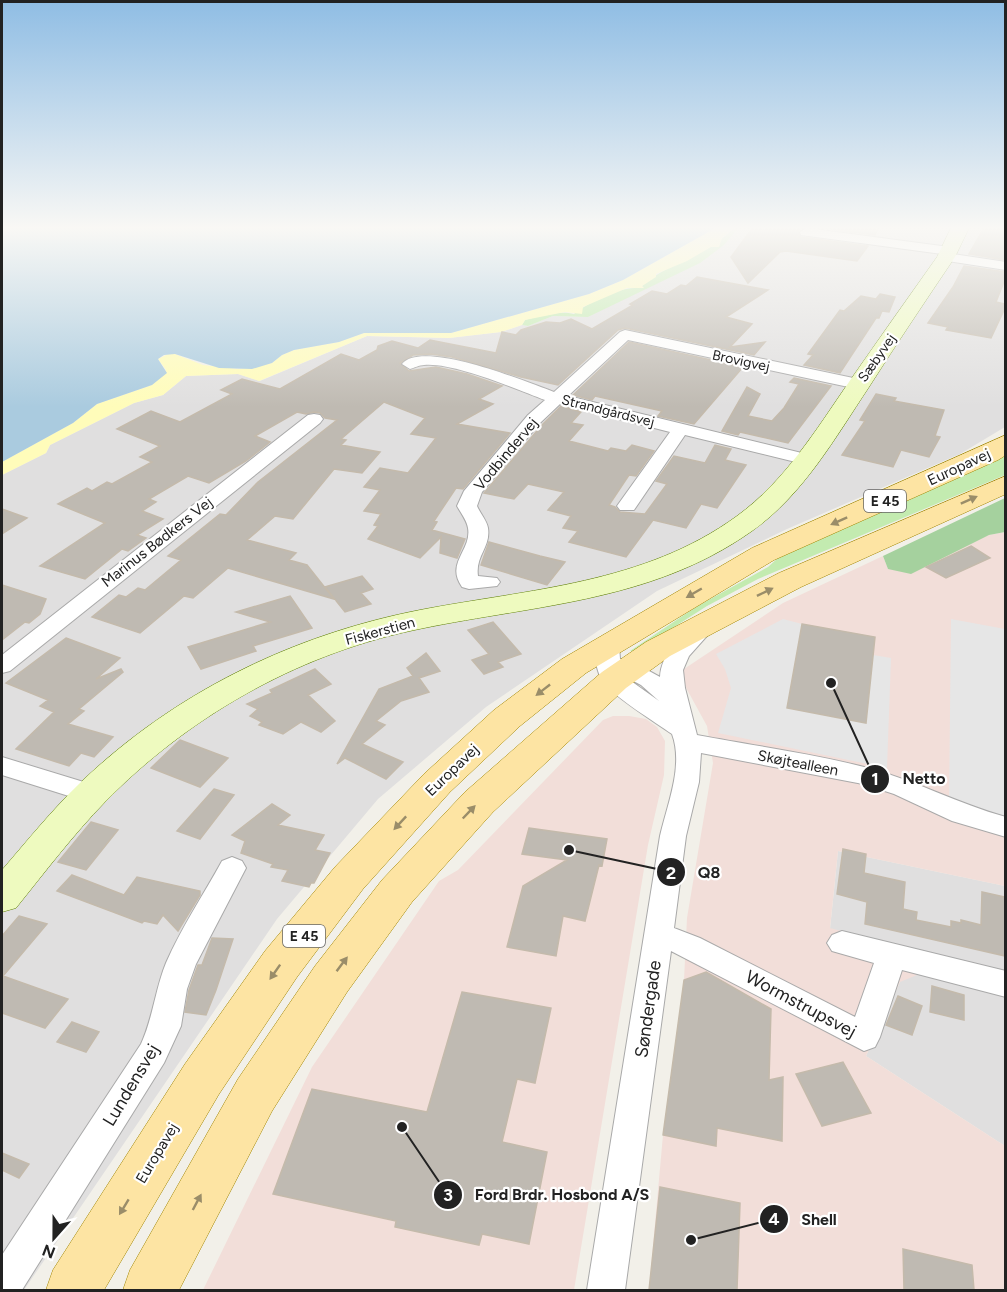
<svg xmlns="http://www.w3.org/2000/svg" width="1007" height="1292" font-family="Figtree,sans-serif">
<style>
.residential{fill:#e0dfdf}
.commercial{fill:#f2ded9}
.grass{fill:#c3ebb0}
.forest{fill:#a5d19e}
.sand{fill:#fffcba}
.parking{fill:#e6e6e6}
.water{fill:#aacbdf}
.building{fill:#bfbab2;stroke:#c4baab;stroke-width:1.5}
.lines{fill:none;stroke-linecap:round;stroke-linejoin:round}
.street-casing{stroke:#a9a9a9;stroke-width:2}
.secondary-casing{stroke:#5d7e04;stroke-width:1}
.primary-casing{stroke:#a08500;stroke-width:1}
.street{fill:#fff;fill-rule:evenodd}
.secondary{fill:#eefabf;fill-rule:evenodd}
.primary{fill:#fde4a3;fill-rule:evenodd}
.oneway{fill:#9a8d69}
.labels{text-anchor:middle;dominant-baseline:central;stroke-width:4.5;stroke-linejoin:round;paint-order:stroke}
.far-street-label{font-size:14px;fill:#222;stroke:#fff}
.shield{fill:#fff;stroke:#646464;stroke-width:1.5}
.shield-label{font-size:14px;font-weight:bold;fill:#222}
.street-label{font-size:15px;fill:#222;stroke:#fff}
.near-street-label{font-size:18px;fill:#222;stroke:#fff}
.leader{fill:none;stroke:#222;stroke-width:2}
.callout-dot{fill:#222;stroke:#fff;stroke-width:2}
.mark-label{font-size:18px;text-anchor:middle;font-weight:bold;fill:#fff}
.callout-label{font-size:16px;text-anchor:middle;font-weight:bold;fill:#222;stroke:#fff;stroke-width:4.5;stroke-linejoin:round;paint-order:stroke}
</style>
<rect width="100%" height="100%" fill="#f2f0e9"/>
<path class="residential" d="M740,226H1005V427L960,454L787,529L657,591L486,707L378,799L277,919L24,1290H2V475L46,453L50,445L134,403L163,395L186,376L238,374L260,381L367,336L449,338L501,332L522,325L528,326L553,316L588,317L724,245Z
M838,851L1005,886V1146L866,1056L900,982L830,929Z"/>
<path class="commercial" d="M1005,532V886L838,851L830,928L918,952L917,975L900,982L866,1056L1005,1146V1290H649L663,1135L684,980L687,918L713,763L707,726L684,684V669L783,603L883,556L888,569L989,535Z
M613,716H629L646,719L657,727L665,741L664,775L648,845L574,1290H203L312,1067L439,881L458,870L603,720Z"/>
<path class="grass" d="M736,226H740L724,245L700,263L588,317L553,316L528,326L522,325L525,320C539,316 559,310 574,314C591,301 621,286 643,288L642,286C670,261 708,256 736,226Z
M1005,452V475L758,579L707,606L635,652L630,651L696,607L768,567L778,558Z"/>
<path class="forest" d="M1005,498V532L989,535L911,574L888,569L883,556Z"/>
<path class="sand" d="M719,226H736L722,238L719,247H711L687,261L656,274V277L642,286L644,288H627L583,307L582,314L565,312L525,320L522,325L501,332L449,338L367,336L259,381L238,374L186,376L163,395L134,403L50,445L46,453L2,475V462L73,423L97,404L152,385L166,370L158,359L168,354H175L203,365L239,369L272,363L282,355L294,350L339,342L364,333H451L589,294L623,280Z"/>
<path class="parking" d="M783,619L802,624L787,708L866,723L873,655L891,658L887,768L718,733L731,688L725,669L716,654Z
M951,619L1005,629V821L949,805Z"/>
<path class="water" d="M2,226H719L623,280L589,294L451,333H364L339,342L294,350L282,355L272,363L252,369L219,368L175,354L164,355L158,359L167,373L152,385L97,404L73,423L2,462Z"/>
<path class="building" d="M754,226H805L798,231L801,237L868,246L857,261L786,251L780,252L748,283L731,257Z
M809,226H855L878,229L875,235Z
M985,226H1005V260L969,254Z
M964,266L1005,272V279L996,302L1005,304V308L991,338L946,330L948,327L928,323L953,287Z
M697,277L768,290L726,317L752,324L730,347L765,342L754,355L625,328L618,330L558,385L521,377L452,357L431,354L413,355L400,363L409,371L436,367L467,374L502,386L479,399L493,404L457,424L510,433L463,489L456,488L434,521L437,522L432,530L465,539L457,558L440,553L441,537L420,558L368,539L378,526L374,525L381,514L364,511L380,490L364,487L380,468L408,473L436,438L411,434L425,418L384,402L341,439L346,440L341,445L380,452L362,473L334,469L293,519L275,516L247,540L296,553L289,560L307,565L334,599L228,568L193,598L184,596L140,633L92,617L119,595L126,597L138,588L145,590L181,560L168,556L220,514L226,515L258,482L337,420L325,418L320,413L314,412L306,414L297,412L255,436L270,442L246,461L209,483L188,476L149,499L156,502L142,511L163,519L137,535L146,538L128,551L122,549L85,579L40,566L105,523L58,504L87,488L92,491L107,482L112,484L152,462L140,457L160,446L117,429L151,411L180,422L232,394L221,390L242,379L280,389L341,354L359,360L377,350L378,346L392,341L418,348L430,340L496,353L502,332L516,335L521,330L546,322L560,323L571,319L592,329L633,305L630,304L652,291L667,294L681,285L686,286Z
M880,294L895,297L889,312L882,311L879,318H876L840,373L804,365L813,355L808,354L840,310L844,311L861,296L876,299Z
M629,342L743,367L694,424L658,416L662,411L595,396L592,400L573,395Z
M794,378L831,386L788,443L740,432L738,435L722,431L747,387L760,394L748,416L772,421L784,408L799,384L790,382Z
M876,394L896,398L894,401L944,410L935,436L940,437L929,457L901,450L893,467L842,455L865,421L860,420Z
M561,406L581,412L571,423L583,425L569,441L608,451L611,448L626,451L632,445L654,451L636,476L629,475L609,505L615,507L620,512L645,514L667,484L656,481L674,456L705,463L715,445L731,449L725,460L746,465L717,508L701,504L686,528L653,520L626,557L569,542L578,531L563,528L571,516L548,510L564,492L528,484L514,499L484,493L542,425Z
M2,509L27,518L2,534Z
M489,542L540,556L565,562L547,585L481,565Z
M971,546L990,558L946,578L926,567Z
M362,576L373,589L361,593L371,604L345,612L325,587Z
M2,585L46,599L40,614L29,623L25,622L2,640Z
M290,596L312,628L253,646L256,651L201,669L188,647L270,622L236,612Z
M493,622L521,654L498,662L503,667L484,674L472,660L489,654L468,630Z
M802,624L875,637L866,723L787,708Z
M66,638L120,658L96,679L121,669L123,672L79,709L84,711L68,724L113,737L94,757L81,753L69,766L16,749L54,712L40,706L48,700L6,683Z
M426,653L440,671L419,678L429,692L401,701L376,721L385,725L362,744L403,762L386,779L345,758L337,764L379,689L413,676L407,668Z
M315,669L331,684L308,695L335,721L321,732L301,722L283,734L259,725L262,722L250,716L258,709L247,704L272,693L270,690Z
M180,740L228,758L200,787L151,768Z
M214,789L234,795L200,839L177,831Z
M272,804L290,815L278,825L324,835L315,850L330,853L314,883H311L309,887L282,881L288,870L271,867L273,864L241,853L245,841L232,835Z
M91,822L118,830L86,870L58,862Z
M529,828L607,839L602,866L599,865L585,921L563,916L556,956L507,947L523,886L567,860L522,854Z
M843,849L866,854L864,873L905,882L903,909L917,912L916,920L951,927V921L961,923V920L981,925L982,892L1005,897V956L865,924L867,902L837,894Z
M72,875L124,895L137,877L200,891V895L178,931L163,915L157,924L144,921L142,923L57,891Z
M19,916L47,924L3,976L68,999L45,1028L2,1013V936Z
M212,938L233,939L216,990L206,1015L185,1012L189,990L198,965H202Z
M706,972L771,1009L769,1080L783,1077L782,1141L717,1128L716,1146L663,1135L684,980Z
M932,986L964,995V1020L930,1012Z
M462,992L551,1008L535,1083L517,1079L502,1142L547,1152L529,1244L482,1234L479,1245L395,1227L396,1221L273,1194L312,1089L427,1112Z
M898,996L922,1006L912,1035L886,1025Z
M72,1022L99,1032L86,1052L57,1042Z
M843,1062L871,1113L822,1126L796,1074Z
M2,1153L29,1164L19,1178L2,1170Z
M660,1187L740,1203L737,1290H649Z
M903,1249L972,1265L974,1290H904Z"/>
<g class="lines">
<defs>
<path id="street" d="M806,228L949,247L956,251L953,254L1006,262V270L941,260L939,257L942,254L801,235L800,232Z
M625,330L858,379L866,384L858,389L628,340L568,396L814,456L817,460L814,464L808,465L685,435L634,510H620L617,506L670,432L560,404L540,423L482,492L477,506C480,513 487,521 488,528C491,547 475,556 478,576L497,578L500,582L497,586L469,589L462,587C445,563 472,550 468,528C467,521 461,513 457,506L464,491L528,415L545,400C516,389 453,362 424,365C419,365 414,368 410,369L402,364C422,339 527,382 554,392L620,332Z
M314,414L320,415L323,419L320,423L10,671L2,673V655L308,415Z
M703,621L711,623L714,628L689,656L683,670L685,688L697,735C754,746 812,753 868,768C915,780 958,804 1006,817V837L952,821L894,794L863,784L701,753L699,782L686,836L674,928L700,938L855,1017L874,963L832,951L827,943L832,935L842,931L1006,971V997L902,970L880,1037L875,1047L864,1051L671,951L625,1290H587L660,836C667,805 684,766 672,734C655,722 617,699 605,684C596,674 592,651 600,640L608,638L616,640L619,645L620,659L640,666L660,677C661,655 682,627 703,621ZM624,676L641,685L659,701Z
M2,757L100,787L104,794L100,801L91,803L2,775Z
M232,857L242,861L246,868L196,964L187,989L181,1026L164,1063L22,1290H2V1255L141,1044C153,1018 155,990 166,963C181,928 204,894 222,861Z"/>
<path id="secondary" d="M952,226H970L955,257C926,300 897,343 869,387C835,438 803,495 752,531C649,604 528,605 410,631C295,656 187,718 105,802C73,835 45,872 16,908L2,912V870C27,841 52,810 80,783C174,693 292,635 420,610C529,589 644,584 737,516C785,481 816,430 849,382C878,340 908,298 937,257Z"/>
<path id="primary" d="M1006,435V455L998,460L774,560L586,673L520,726L450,792L363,889L297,977L219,1094L104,1290H46L53,1270L185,1064L265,951L335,867L424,774L494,710L562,659L752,548Z
M1006,476V494L801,587L670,656L626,688L493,812L412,902L347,992L272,1111L179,1290H123L130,1270L238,1079L315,966L382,880L465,792L602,672L646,642L779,573Z"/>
</defs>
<use href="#street" class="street-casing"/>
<use href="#secondary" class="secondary-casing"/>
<use href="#primary" class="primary-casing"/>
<use href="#street" class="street"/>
<use href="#secondary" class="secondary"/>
<use href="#primary" class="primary"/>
</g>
<defs><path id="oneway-solid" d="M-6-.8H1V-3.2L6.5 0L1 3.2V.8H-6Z" transform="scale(1.5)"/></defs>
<g class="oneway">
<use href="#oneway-solid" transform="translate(969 500) rotate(-24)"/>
<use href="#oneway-solid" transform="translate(839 521) rotate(156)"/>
<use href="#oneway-solid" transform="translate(765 592) rotate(-26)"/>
<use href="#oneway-solid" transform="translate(694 593) rotate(150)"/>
<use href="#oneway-solid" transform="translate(543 690) rotate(142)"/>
<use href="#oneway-solid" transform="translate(469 812) rotate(-46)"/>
<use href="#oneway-solid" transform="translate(400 823) rotate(133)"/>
<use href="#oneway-solid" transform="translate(342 964) rotate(-53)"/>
<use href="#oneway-solid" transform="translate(275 972) rotate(125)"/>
<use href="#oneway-solid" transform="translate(197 1202) rotate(-62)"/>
<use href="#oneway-solid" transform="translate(124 1207) rotate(121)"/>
</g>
<linearGradient id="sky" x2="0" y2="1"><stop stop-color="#8fbde4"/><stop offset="0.56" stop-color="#f9f8f5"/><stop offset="1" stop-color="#f9f8f5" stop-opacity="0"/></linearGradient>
<rect width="1007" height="407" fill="url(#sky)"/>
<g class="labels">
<g class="far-street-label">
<text transform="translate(877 358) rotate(-55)">Sæbyvej</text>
<text transform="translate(741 361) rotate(12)">Brovigvej</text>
<text transform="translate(608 411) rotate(14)">Strandgårdsvej</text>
</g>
<g class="shield">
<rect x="864" y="490" width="42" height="22" rx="4.5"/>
<rect x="283" y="925" width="42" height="22" rx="4.5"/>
</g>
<g class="shield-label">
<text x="885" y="501">E 45</text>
<text x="304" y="936">E 45</text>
</g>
<g class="street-label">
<text transform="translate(506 454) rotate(-50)">Vodbindervej</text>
<text transform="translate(959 467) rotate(-25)">Europavej</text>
<text transform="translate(157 542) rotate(-38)">Marinus Bødkers Vej</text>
<text transform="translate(380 631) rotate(-15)">Fiskerstien</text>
<text transform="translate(798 763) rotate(11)">Skøjtealleen</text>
<text transform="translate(452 770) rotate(-44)">Europavej</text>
<text transform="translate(157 1153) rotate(-59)">Europavej</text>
</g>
<g class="near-street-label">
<text transform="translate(801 1004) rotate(28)">Wormstrupsvej</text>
<text transform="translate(648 1009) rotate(-82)">Søndergade</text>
<text transform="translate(131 1085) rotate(-59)">Lundensvej</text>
</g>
</g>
<path class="leader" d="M831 683L875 779M569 850L671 872M402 1127L448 1195M691 1240L774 1219"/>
<g class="callout-dot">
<circle cx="831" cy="683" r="6"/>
<circle cx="569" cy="850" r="6"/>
<circle cx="402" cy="1127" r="6"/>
<circle cx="691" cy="1240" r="6"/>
<circle cx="875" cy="779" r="15"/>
<circle cx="671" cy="872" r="15"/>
<circle cx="448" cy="1195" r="15"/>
<circle cx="774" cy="1219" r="15"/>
</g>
<g class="mark-label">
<text x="875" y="785">1</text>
<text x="671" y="879">2</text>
<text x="448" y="1201">3</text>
<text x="774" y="1225">4</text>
</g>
<g class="callout-label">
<text x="924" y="784">Netto</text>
<text x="709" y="878">Q8</text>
<text x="562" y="1200">Ford Brdr. Hosbond A/S</text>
<text x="819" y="1225">Shell</text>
</g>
<rect width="1007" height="1292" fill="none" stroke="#222222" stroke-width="6"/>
<g transform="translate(54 1238) rotate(201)" stroke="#ffffff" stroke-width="4.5" paint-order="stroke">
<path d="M0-4.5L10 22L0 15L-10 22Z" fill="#222222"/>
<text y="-9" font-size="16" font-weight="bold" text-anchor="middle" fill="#222222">N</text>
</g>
</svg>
